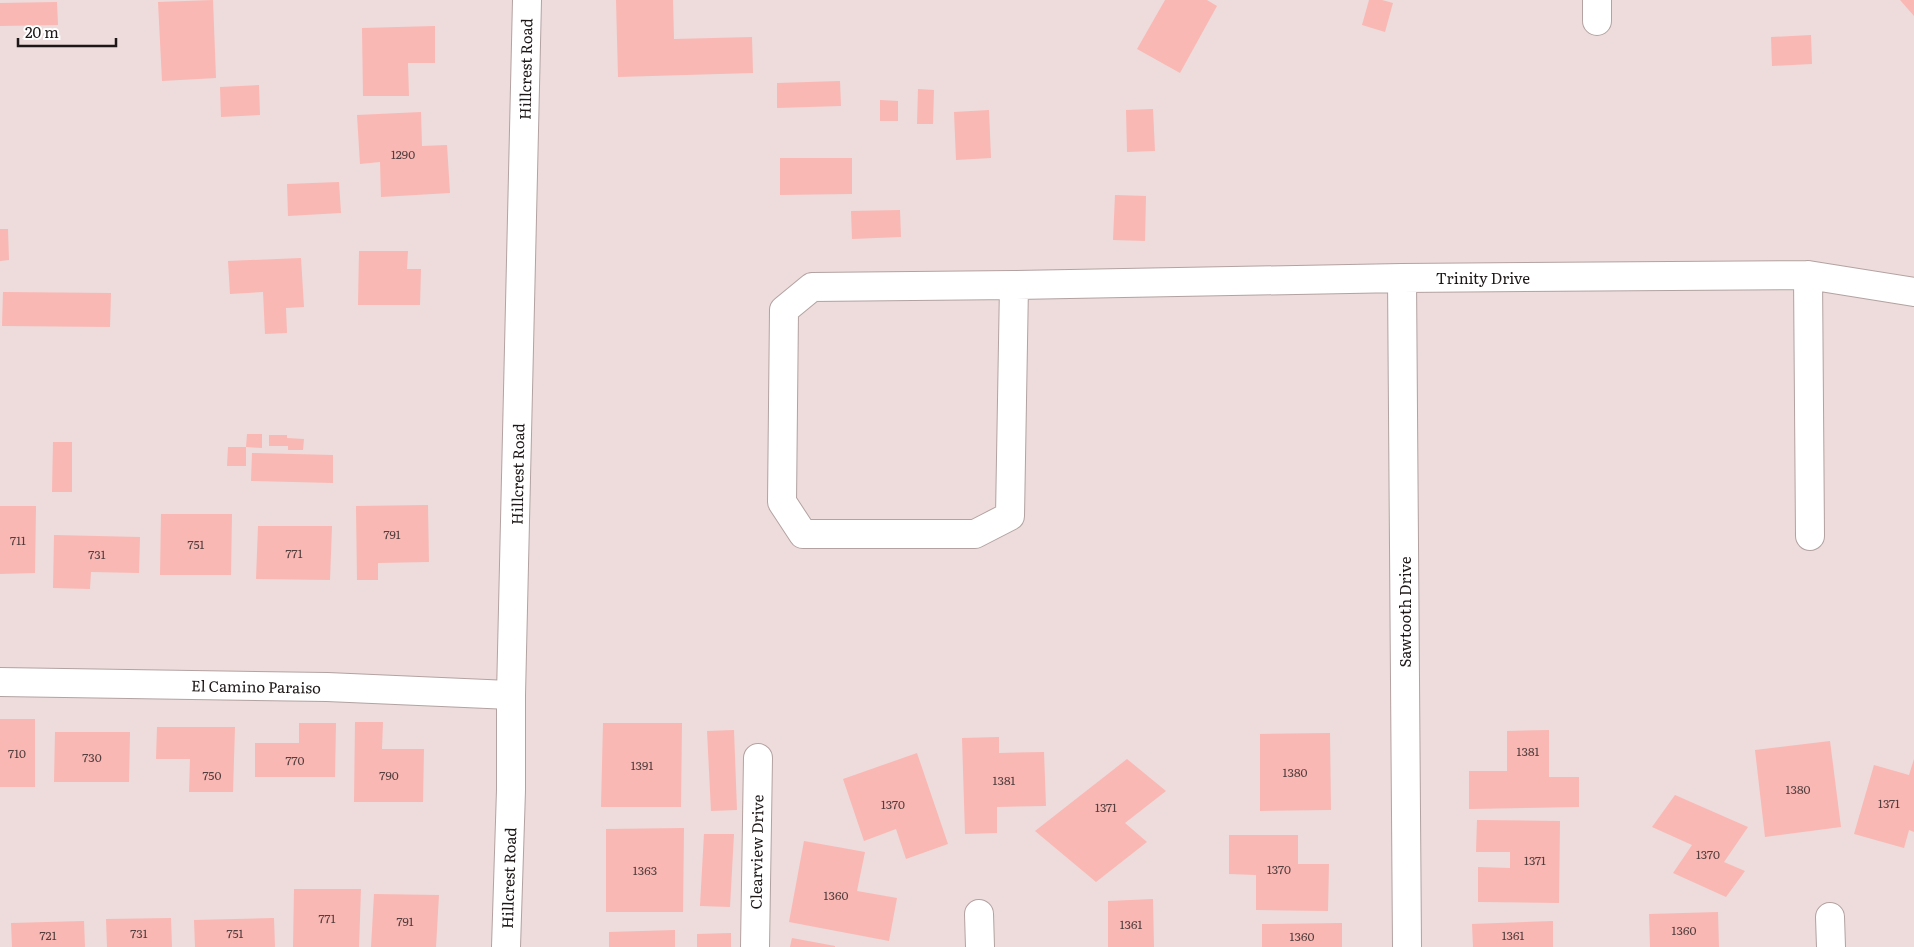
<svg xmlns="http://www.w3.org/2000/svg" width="1914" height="947" font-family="Literata,serif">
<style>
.building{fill:#f9b8b4}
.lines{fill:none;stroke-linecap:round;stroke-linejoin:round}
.street-casing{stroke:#b3a2a1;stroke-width:30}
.secondary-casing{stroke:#b3a2a1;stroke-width:30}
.street{stroke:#fff;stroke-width:28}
.secondary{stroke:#fff;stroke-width:28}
.labels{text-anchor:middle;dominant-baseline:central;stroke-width:4.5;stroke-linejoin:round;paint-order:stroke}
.number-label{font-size:12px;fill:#543f3e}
.street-label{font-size:15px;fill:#1d1717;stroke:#fff}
</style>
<rect width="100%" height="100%" fill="#eddcdb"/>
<path class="building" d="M213,0L216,78L162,81L158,2Z
M616,0H673L674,39L752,37L753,73L618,77Z
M1165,0H1207L1217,6L1180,73L1137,49Z
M1369,0H1382L1393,3L1385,32L1362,25Z
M1900,0H1914V16Z
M57,2L58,25L0,26V3Z
M435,26V63H408L409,96H363L362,28Z
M1811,35L1812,64L1772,66L1771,37Z
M840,81L841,106L777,108V83Z
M259,85L260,115L221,117L220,87Z
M918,89L934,90L933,124H917Z
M880,100L898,101V121H880Z
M1153,109L1155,151L1127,152L1126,110Z
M989,110L991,158L956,160L954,112Z
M421,112L422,146L447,145L450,193L381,197L380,162L360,164L357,115Z
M780,158H852V194L780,195Z
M339,182L341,213L288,216L287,184Z
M1115,195L1146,196L1145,241L1113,240Z
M900,210L901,237L852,239L851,211Z
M0,229H8L9,260L0,261Z
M359,251H408L407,269H421L420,305H358Z
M301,258L304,307L286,308L287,333L265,334L263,292L230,294L228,261Z
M3,292L111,293L110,327L2,326Z
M247,434H262V448L246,447V466H227L228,447H246Z
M269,435H287V438L304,439L303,450H288V446H269Z
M53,442H72V492H52Z
M252,453L333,455V483L251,481Z
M428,505L429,562L378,563V580H357L356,506Z
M0,506H36L35,573L0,574Z
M161,514H232L231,575H160Z
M258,526H332L330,580L256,579Z
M54,535L140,537L139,573L91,572L90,589L53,588Z
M0,719H35V787H0Z
M355,722H383L382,749H424L423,802H354Z
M299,723H336L335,777H255V743H299Z
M603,723H682L681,807H601Z
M157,727H235L233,792H189L190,759H156Z
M734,730L737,810L711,811L707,731Z
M1549,730V777H1579V807L1469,809V771H1507V731Z
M55,732H130L129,782H54Z
M1330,733L1331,810L1260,811V734Z
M999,737V753L1044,752L1046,806L997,807V833L965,834L962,738Z
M1830,741L1841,827L1765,837L1755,750Z
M917,753L948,844L906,859L896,829L864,841L843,779Z
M1127,759L1166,791L1125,823L1147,842L1096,882L1035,831Z
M1914,759V832L1909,830L1904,848L1854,834L1874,765L1909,775Z
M1675,795L1748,827L1724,862L1745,871L1726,897L1673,873L1692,845L1652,827Z
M1477,820L1560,821L1559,903L1478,902V867L1510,868V852H1476Z
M684,828L683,912H606V829Z
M704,834H734L730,907L700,906Z
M1229,835H1298V864H1329L1328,911L1256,910V875L1229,874Z
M804,841L865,852L857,891L897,898L889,941L789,922Z
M294,889H361L359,947H293Z
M374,894L439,895L436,947H371Z
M1153,899L1154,947H1108V901Z
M1718,912L1719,947H1650L1649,914Z
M171,918L172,947H107L106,919Z
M274,918L275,947H195L194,920Z
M84,921L85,947H12L11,923Z
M1553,921V947H1473L1472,924Z
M1342,923V947H1262V924Z
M675,930V947H609V932Z
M731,933V947H697V934Z
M792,938L835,946V947H790Z"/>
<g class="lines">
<defs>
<path id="street" d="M1597,0V21
M1808,275L1810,536
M1402,278L1407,947
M1014,285L1010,516L975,534H803L782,502L784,310L812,287L1014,285L1402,278L1808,275L1914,292
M0,682L327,687L511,695
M979,914L980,947
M1830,917L1831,947
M755,947L758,758"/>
<path id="secondary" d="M506,947L511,790V695L527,0"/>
</defs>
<use href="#street" class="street-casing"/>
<use href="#secondary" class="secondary-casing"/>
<use href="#street" class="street"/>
<use href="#secondary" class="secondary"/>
</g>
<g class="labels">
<g class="number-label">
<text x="403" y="154">1290</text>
<text x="392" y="534">791</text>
<text x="18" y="540">711</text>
<text x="196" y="544">751</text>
<text x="294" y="553">771</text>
<text x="97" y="554">731</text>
<text x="1528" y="751">1381</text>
<text x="17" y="753">710</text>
<text x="92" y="757">730</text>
<text x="295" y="760">770</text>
<text x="642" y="765">1391</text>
<text x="1295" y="772">1380</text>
<text x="212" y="775">750</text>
<text x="389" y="775">790</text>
<text x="1004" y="780">1381</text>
<text x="1798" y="789">1380</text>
<text x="1889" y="803">1371</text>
<text x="893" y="804">1370</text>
<text x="1106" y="807">1371</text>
<text x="1708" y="854">1370</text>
<text x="1535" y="860">1371</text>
<text x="1279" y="869">1370</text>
<text x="645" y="870">1363</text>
<text x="836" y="895">1360</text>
<text x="327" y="918">771</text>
<text x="405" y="921">791</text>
<text x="1131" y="924">1361</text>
<text x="1684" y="930">1360</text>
<text x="139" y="933">731</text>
<text x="235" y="933">751</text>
<text x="48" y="935">721</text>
<text x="1513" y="935">1361</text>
<text x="1302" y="936">1360</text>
</g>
<g class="street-label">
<text transform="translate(525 69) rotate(-89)">Hillcrest Road</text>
<text x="1483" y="277">Trinity Drive</text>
<text transform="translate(517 474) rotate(-89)">Hillcrest Road</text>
<text transform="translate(1404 612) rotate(-90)">Sawtooth Drive</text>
<text transform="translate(256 686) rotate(1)">El Camino Paraiso</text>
<text transform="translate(756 852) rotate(-89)">Clearview Drive</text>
<text transform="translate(508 878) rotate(-88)">Hillcrest Road</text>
</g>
</g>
<path d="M18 38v8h98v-8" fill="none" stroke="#1d1717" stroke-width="2.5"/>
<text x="25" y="38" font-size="15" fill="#1d1717" stroke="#ffffff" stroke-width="4" paint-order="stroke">20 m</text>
</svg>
